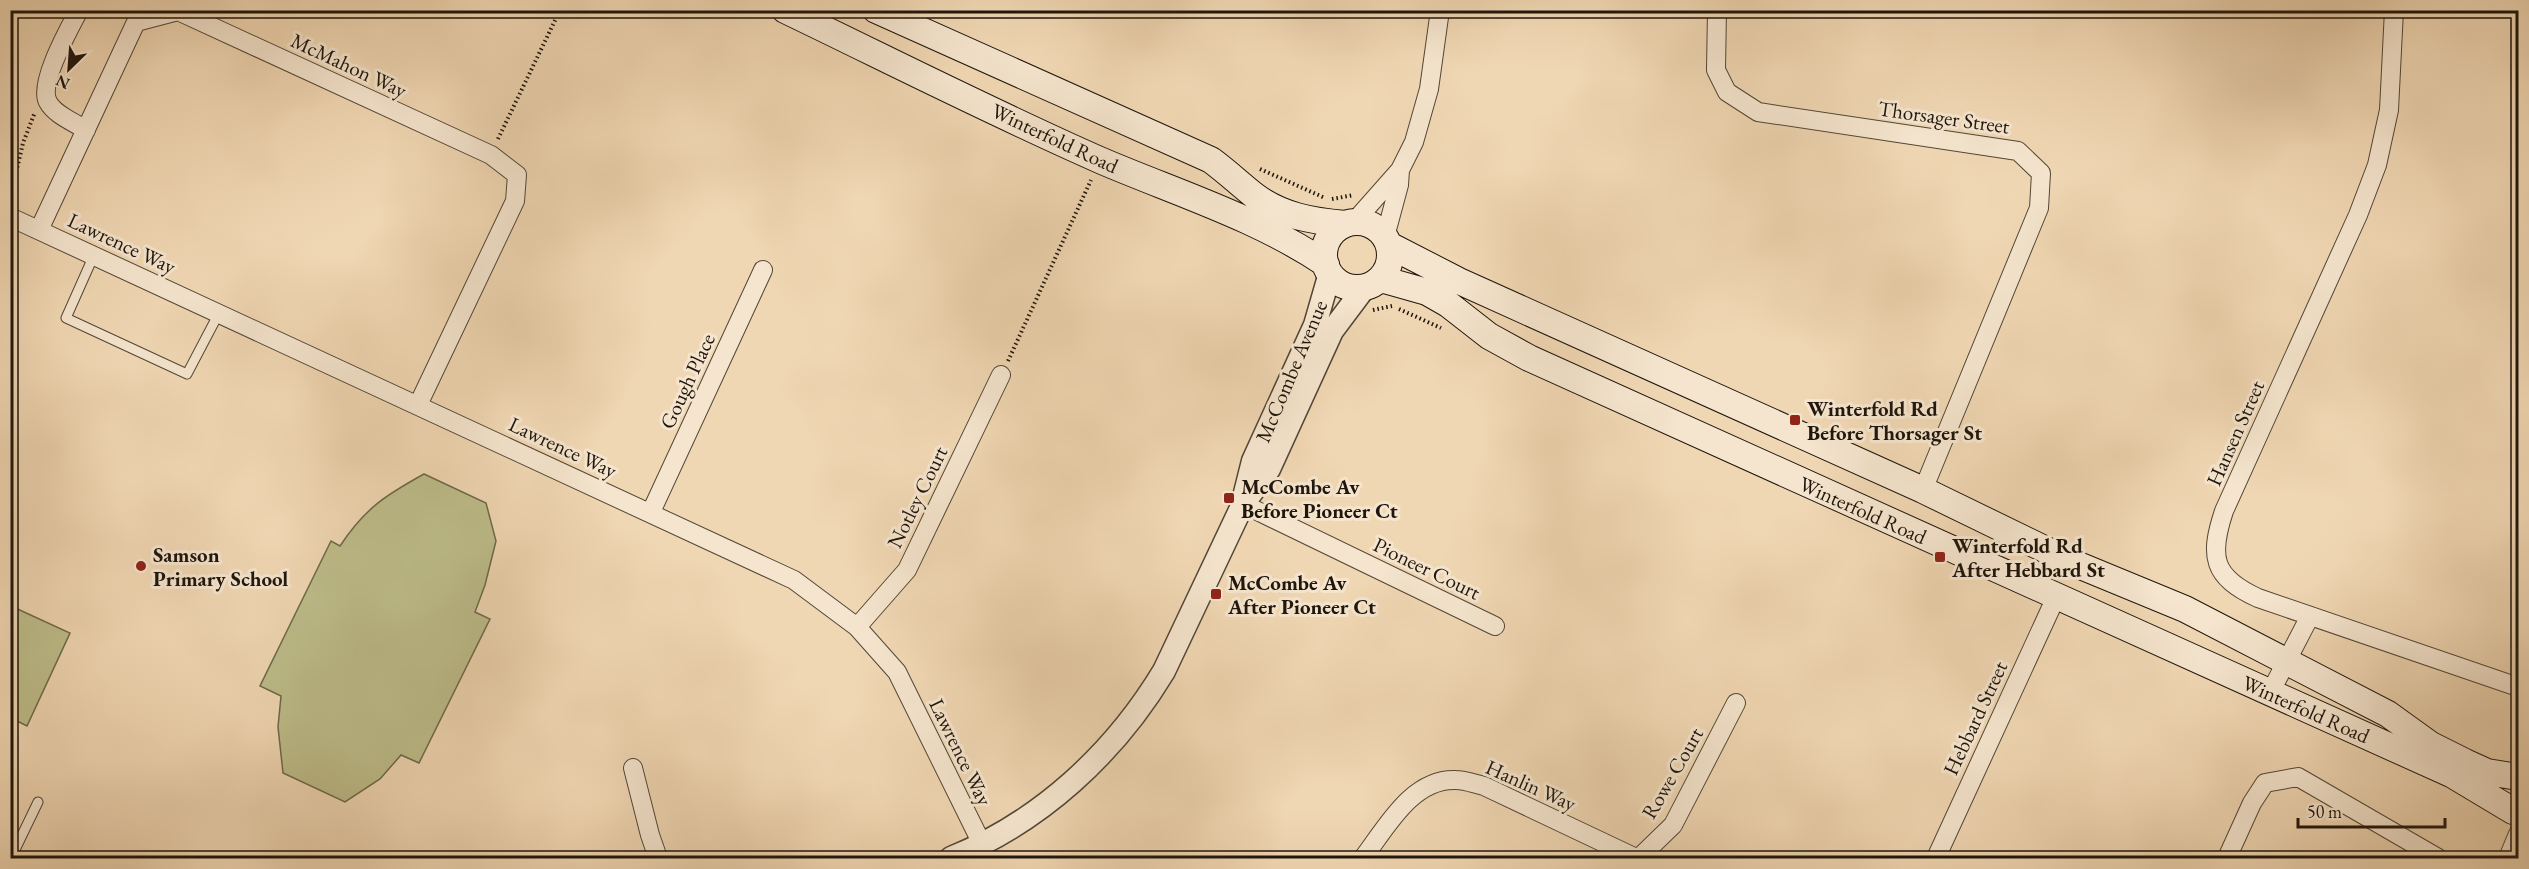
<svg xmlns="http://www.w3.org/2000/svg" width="2529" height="869" font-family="'EB Garamond',serif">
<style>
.pitch{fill:#bdbd8a;stroke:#6e694b;stroke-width:1.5}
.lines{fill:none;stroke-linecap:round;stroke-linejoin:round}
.service-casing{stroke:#524636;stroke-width:11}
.minor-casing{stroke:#524636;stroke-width:20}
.tertiary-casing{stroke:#524636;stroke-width:25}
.secondary-casing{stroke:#1e150c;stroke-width:28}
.path{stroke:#1e150c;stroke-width:4;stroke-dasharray:1.5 3;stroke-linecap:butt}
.service{stroke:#f5e5ce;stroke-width:9}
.minor{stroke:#f5e5ce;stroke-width:18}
.tertiary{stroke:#f5e5ce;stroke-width:22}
.secondary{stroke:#f5e5ce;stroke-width:26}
.poi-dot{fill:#8f2418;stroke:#f5e5ce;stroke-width:2}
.labels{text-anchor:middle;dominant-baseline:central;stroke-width:6;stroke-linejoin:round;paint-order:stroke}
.street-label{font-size:21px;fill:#1e150c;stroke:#f5e5ce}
.poi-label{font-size:21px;font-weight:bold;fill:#1e150c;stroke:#f5e5ce;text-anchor:start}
</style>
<rect width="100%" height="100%" fill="#f0d7b3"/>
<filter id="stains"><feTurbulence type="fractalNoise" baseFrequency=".00333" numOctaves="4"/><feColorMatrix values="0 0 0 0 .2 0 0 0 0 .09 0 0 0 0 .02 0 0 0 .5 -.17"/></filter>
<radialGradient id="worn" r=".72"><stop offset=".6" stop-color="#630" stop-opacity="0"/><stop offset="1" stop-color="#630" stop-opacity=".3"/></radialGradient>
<path class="pitch" d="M424,474L486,503L496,541L485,585L475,612L490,619L419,763L401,755L380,779L345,802L283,773L278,727L281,696L260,686L331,541L340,546C365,508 386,495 424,474Z
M11,606L70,633L27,726L11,718Z"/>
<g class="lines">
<defs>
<path id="service" d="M94,255L66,318L187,374L219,313
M11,858L38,802"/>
<path id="minor" d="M79,10C69,29 38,84 48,102C55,115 74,122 86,130
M1717,10L1716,70L1727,92L1758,112L2018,151L2041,173L2039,208L1923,490
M2394,10L2389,110L2377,165L2358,215L2224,511C2209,556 2212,577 2258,598L2518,687
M10,217L794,580L857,627L897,672L983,846
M1354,222L1400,170L1414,142L1429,89L1440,10
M39,230L136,22L178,11L491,155L517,175L515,201L418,405
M1385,237L1399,185L1400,170
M1243,504L1495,626
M651,512L763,270
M857,627L907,570L1001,375
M2270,693L2310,616
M633,768L650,835L658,858
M1363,858C1386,828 1412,778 1456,780C1465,780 1475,784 1484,786L1636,858
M1639,858L1673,825L1736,703
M1936,858L2056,597
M2227,858L2252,803L2265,783L2298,777L2438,858
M2508,858L2518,834"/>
<path id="tertiary" d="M1244,497L1253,461L1315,325L1330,273
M951,858C1040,822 1114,754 1164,671L1243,504L1269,469L1332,331L1365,287"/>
<path id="secondary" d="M785,10C891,61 995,114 1102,161C1177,193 1258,218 1326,264
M876,10L1211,160C1226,171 1240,184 1255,196C1282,216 1312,221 1345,224
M1324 255a33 33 0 1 1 66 0a33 33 0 1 1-66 0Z
M1389,245L1459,281L1923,490L2071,562L2185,609L2388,714L2431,745L2465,762L2487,772L2518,777
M1381,279L1427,292L1448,304L1489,336L1529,358L2453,775L2513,811"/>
</defs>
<use href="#service" class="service-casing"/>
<use href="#minor" class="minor-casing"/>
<use href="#tertiary" class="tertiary-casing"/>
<use href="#secondary" class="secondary-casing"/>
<path class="path" d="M498,139L560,10
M1260,169L1325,198
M10,198L23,143L35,112
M1332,199L1354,195
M1399,309L1441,328
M1373,310L1392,306
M1008,361L1091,180"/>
<use href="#service" class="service"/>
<use href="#minor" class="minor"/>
<use href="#tertiary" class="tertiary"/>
<use href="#secondary" class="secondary"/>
</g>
<g class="poi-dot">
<rect x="1789" y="414" width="12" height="12" rx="3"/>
<rect x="1223" y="492" width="12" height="12" rx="3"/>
<rect x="1934" y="551" width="12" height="12" rx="3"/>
<circle cx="141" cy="566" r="6"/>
<rect x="1210" y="588" width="12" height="12" rx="3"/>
</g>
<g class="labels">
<g class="street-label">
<text transform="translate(349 65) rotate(25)">McMahon Way</text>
<text transform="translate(1944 117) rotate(8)">Thorsager Street</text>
<text transform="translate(1055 138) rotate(25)">Winterfold Road</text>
<text transform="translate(122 243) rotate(25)">Lawrence Way</text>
<text transform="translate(1291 371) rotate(-67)">McCombe Avenue</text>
<text transform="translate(687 381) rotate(-65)">Gough Place</text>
<text transform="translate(2235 433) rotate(-66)">Hansen Street</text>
<text transform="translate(563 447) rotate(25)">Lawrence Way</text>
<text transform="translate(917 497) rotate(-64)">Notley Court</text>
<text transform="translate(1863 510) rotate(24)">Winterfold Road</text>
<text transform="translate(1427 568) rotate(26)">Pioneer Court</text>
<text transform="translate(2306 709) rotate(24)">Winterfold Road</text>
<text transform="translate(1975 718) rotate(-65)">Hebbard Street</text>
<text transform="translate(961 752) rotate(64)">Lawrence Way</text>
<text transform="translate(1672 773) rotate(-60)">Rowe Court</text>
<text transform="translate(1531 785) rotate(24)">Hanlin Way</text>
</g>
<g class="poi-label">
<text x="1807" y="408">Winterfold Rd<tspan x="1807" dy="24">Before Thorsager St</tspan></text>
<text x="1241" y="486">McCombe Av<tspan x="1241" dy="24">Before Pioneer Ct</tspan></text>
<text x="1952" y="545">Winterfold Rd<tspan x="1952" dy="24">After Hebbard St</tspan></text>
<text x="153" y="554">Samson<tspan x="153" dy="24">Primary School</tspan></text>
<text x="1228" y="582">McCombe Av<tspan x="1228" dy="24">After Pioneer Ct</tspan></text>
</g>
</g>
<rect width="2529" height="869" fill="none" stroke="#f0d7b3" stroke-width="36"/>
<rect x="12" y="12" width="2505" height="845" fill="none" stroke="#1e150c" stroke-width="3"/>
<rect x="18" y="18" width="2493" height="833" fill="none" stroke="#1e150c" stroke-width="1.5"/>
<g transform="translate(69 69) rotate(205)" stroke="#f5e5ce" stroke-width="4.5" paint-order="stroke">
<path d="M0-4.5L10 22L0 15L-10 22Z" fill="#1e150c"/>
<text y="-9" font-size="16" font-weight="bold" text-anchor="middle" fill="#1e150c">N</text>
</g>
<path d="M2298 818v9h147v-9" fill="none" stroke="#1e150c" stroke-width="3"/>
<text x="2307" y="818" font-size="18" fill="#1e150c" stroke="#f5e5ce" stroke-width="4.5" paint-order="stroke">50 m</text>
<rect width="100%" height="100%" filter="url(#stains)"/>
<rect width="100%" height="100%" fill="url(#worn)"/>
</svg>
